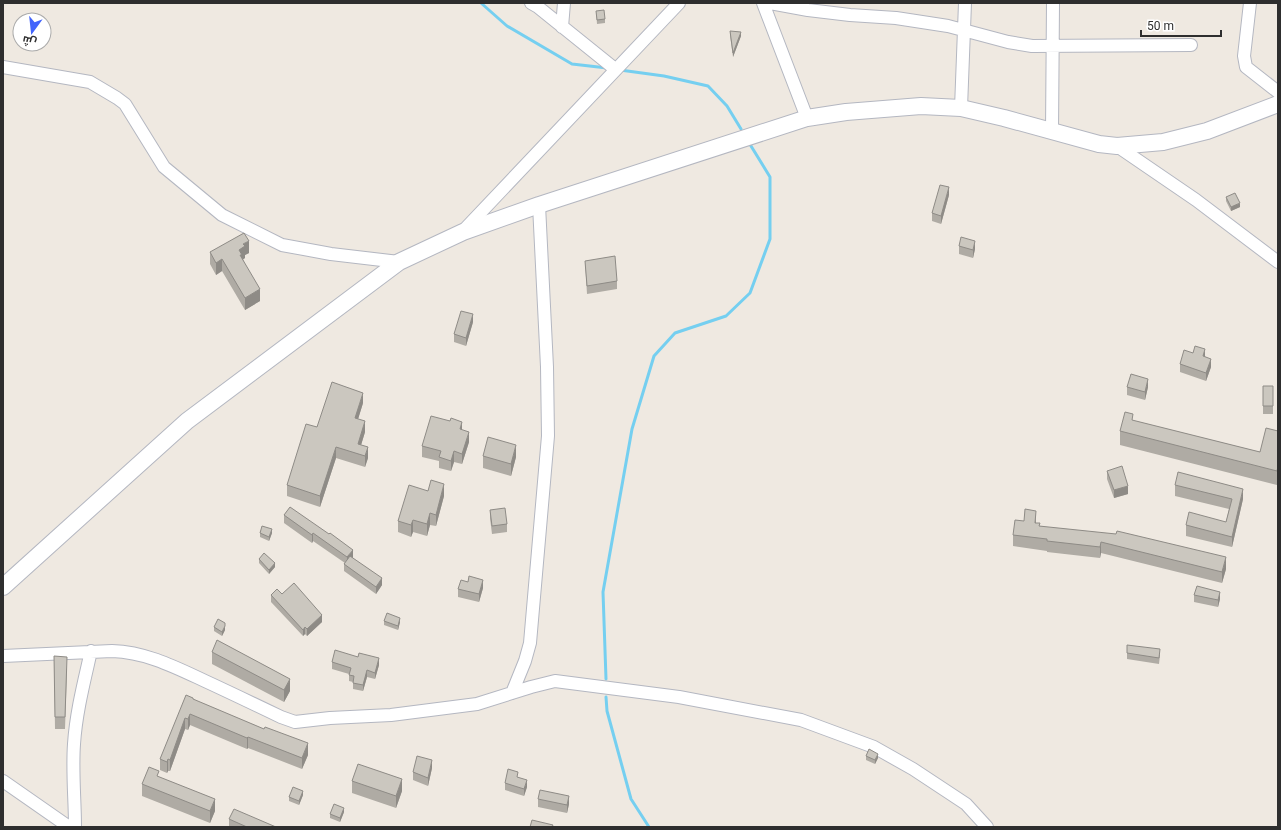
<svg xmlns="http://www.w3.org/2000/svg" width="1281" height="830" font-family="Roboto,Cairo,sans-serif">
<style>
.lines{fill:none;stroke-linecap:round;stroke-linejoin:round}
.stream{stroke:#75cff0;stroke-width:3}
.street-casing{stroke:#b4b7c1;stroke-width:14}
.secondary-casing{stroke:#b4b7c1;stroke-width:18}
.street{stroke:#fff;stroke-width:12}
.secondary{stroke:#fff;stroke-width:16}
.wall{fill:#afaba4}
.shaded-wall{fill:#8e8b86}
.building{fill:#cbc7bf;stroke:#8e8b86}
</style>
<rect width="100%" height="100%" fill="#efe9e1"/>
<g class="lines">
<path class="stream" d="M481,3L507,26L572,64L607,68
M620,70L664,76L708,86L727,106L741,129
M606,679L603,592L632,429L654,356L675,333L726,316L750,293L770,239V177L751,146
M606,697L607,711L631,799L649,827"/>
<defs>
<path id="street" d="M531,3L538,7L615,69
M763,3L807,118
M770,3L808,10L850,15L896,18L948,26L1008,42L1032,46L1191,45
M1250,3L1244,56L1246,67L1278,92
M562,27L564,3
M3,67L90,82L117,98L125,104L164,167L222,215L282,245L331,254L399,262
M961,108L965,3
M1052,131L1053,3
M1117,146L1196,200L1278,262
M464,230L679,3
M3,656L112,651C146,652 175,667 205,681C231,693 256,705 281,717L295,722L330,718L391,715L477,704L531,687L555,681L679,697L801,720L874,747L913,769L966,804L987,827
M512,693L525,661L530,643L548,436L547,367L539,205
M3,781L69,827
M75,827C75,800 72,772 74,744C76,713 84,682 91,651"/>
<path id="secondary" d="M3,587L187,421L399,262L463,232L539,205L807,118L846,112L921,106L961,108L1004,118L1099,144L1117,146L1163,142L1207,131L1278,104"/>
</defs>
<use href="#street" class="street-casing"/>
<use href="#secondary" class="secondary-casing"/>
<use href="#street" class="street"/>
<use href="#secondary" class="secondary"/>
</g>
<path class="wall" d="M596,11L605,19V23L597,24Z
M730,31L741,36L733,57L730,35Z
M949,195L941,224L932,221V213Z
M1226,197L1240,207L1231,211L1226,201Z
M959,246L975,249L973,258L959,254Z
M210,252L249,253L245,255V258L243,259L260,301L245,310L222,271L216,275L210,264Z
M585,261L617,281V289L587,294Z
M473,322L466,346L454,342V334Z
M1205,356L1211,367L1206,381L1180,372V364Z
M1263,386H1273V414H1263Z
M1127,387H1148L1145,400L1127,395Z
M363,403L358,419L365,432L361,445L368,458L365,467L336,458L320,507L287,496V485L317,427Z
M1133,421L1260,452L1278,431V479L1277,485L1120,445V431Z
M462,430L469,442L462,464L454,462L451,471L439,468V461L422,457V446Z
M483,456L516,457L511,476L483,468Z
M1107,471L1128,494L1114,498L1107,479Z
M1175,485L1243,499L1232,547L1186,536V525L1226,522L1229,509L1175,496Z
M428,491L444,496L436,526L430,525L427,536L413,532L411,537L398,532V521Z
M290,507L353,558L382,585L376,594L344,571V564L345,563L313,541L312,543L284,523V515Z
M490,510L507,524V532L492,534L490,518Z
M1036,523L1040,526L1226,569L1222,583L1101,553L1100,558L1047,552V551L1013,546V535Z
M260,533H272L269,541L260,537Z
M259,559L275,567L269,574L259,563Z
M483,588L479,602L458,597V589Z
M282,594L322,622L307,636L305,634L303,636L271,602V595Z
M1194,595L1220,599L1218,607L1194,602Z
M384,621L400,622L398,630L384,625Z
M214,627L225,630L222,636L214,631Z
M212,652L290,691L284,702L212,664Z
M1127,653L1160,655L1159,664L1127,659Z
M54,656L67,669L65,729H55Z
M332,662L379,665L375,679L367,677L363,691L353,689V682L349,681V674L332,669Z
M193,700L308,755L302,769L248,748L247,749L190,725L188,730L185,729L170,771H168L167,773L160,770V759Z
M866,756L878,758L875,764L866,760Z
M432,768L428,786L413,780V772Z
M352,781L402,791L396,808L352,793Z
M505,783L527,787L524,796L505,790Z
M142,784L215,811L210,823L142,796Z
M303,795L299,805L289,801V797Z
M538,799L569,804L567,813L538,807Z
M344,812L340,822L330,818V814Z
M229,819L276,827H229Z"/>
<path class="shaded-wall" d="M741,32V36L733,57V53Z
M949,187V195L941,224V216Z
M1240,203V207L1231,211V207Z
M249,241V253L245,255V258L242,260L239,250L243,244Z
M975,241V249L973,258V250Z
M222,259V271L216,275V263Z
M260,289V301L245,310V298Z
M473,314V322L466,346V338Z
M1205,349V357L1203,356Z
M1211,359V367L1206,381V373Z
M1148,379V387L1145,400V392Z
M363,393V403L355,429V418Z
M365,421V432L358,455V444Z
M462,422V432L460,429Z
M469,432V442L462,464V454Z
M516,445V457L511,476V464Z
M336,447V458L320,507V496Z
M368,447V458L365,467V456Z
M454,451V462L451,471V461Z
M1278,466V479L1277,485V471Z
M444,484V496L436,526V515Z
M1128,486V494L1114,498V490Z
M1243,489V499L1232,547V537Z
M1036,511V522L1035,534V523Z
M430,513V525L427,536V524Z
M413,520V532L411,537V525Z
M272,529V533L269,541V537Z
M313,533V541L312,543V535Z
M1101,542V553L1100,558V547Z
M353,550V558L347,565V557Z
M1226,557V569L1222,583V572Z
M275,563V567L269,574V570Z
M382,578V585L376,594V587Z
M483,580V588L479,602V594Z
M1220,592V599L1218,607V600Z
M322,615V622L307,636V629Z
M400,618V622L398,630V626Z
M225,626V630L222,636V632Z
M305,627V634L303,636V630Z
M379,658V665L375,679V673Z
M367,670V677L363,691V685Z
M290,679V691L284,702V690Z
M190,714V725L188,730V719Z
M185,718V729L170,771V760Z
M248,737V748L247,749V738Z
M308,743V755L302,769V758Z
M878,754V758L875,764V760Z
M168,759V771L167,773V762Z
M432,760V768L428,786V778Z
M402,779V791L396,808V796Z
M527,780V787L524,796V789Z
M303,791V795L299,805V801Z
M569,796V804L567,813V805Z
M215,799V811L210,823V811Z
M344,808V812L340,822V818Z"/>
<path class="building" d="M604,10L605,19L597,20L596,11Z
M730,31L741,32L733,53Z
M940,185L949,187L941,216L932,213Z
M1235,193L1240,203L1231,207L1226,197Z
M244,233L249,241L243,244L245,246L239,250L242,255H240L260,289L245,298L222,259L216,263L210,252Z
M961,237L975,241L973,250L959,246Z
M615,256L617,281L587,286L585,261Z
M461,311L473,314L466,338L454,334Z
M1195,346L1205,349L1203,356L1211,359L1206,373L1180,364L1184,350L1193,353Z
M1131,374L1148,379L1145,392L1127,387Z
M332,382L363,393L355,418L365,421L358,444L368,447L365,456L336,447L320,496L287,485L306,424L317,427Z
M1263,386H1273V406H1263Z
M1125,412L1133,414L1132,420L1260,452L1266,428L1278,431V466L1277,471L1120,431Z
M431,416L450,421L451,418L462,422L460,429L469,432L462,454L454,451L451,461L439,457L441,451L422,446Z
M488,437L516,445L511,464L483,456Z
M1122,466L1128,486L1114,490L1107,471Z
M1178,472L1243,489L1232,537L1186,525L1189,512L1226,522L1232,499L1175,485Z
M431,480L444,484L436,515L430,513L427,524L413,520L411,525L398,521L409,485L428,491Z
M290,507L329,534L330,533L353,550L347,557L313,533L312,535L284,515Z
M505,508L507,524L492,526L490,510Z
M1025,509L1036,511L1035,523H1040L1039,526L1116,534L1117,531L1226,557L1222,572L1101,542L1100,547L1047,541V539L1013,535L1015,520L1024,521Z
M262,526L272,529L269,537L260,533Z
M264,553L275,563L269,570L259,559Z
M350,556L382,578L376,587L344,564Z
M469,576L483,580L479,594L458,589L461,580L468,582Z
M294,583L322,615L307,629L305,627L303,630L271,595L277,589L282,594Z
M1197,586L1220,592L1218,600L1194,595Z
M387,613L400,618L398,626L384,621Z
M218,619L225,623V626L222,632L214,627Z
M217,640L290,679L284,690L212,652Z
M1127,645L1160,649L1159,658L1127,653Z
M335,650L358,657L359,653L379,658L375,673L367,670L363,685L353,683L354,676L349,675L351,668L332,662Z
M54,656L67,657L65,717H55Z
M186,695L193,698V699L264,729L265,727L308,743L302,758L248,737L247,738L190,714L188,719L185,718L170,760L168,759L167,762L160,759Z
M869,749L878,754L875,760L866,756Z
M417,756L432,760L428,778L413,772Z
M358,764L402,779L396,796L352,781Z
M149,767L159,771L157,776L215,799L210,811L142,784Z
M508,769L518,772L517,777L527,780L524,789L505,783Z
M293,787L303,791L299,801L289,797Z
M540,790L569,796L567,805L538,799Z
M334,804L344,808L340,818L330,814Z
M234,809L276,827H247L229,819Z
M532,820L553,825L552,827H530Z"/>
<rect width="1281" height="830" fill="none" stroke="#2e2e2e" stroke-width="8"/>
<g transform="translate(32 32) rotate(195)"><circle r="19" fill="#ffffff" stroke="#ababab"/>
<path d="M0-3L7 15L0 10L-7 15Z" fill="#4264fb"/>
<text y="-6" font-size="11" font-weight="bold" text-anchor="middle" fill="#2e2e2e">ش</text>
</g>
<path d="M1141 30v6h80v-6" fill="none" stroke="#2e2e2e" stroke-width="2"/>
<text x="1147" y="30" font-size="12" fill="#2e2e2e" stroke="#ffffff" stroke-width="3" paint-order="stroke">50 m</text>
</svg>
